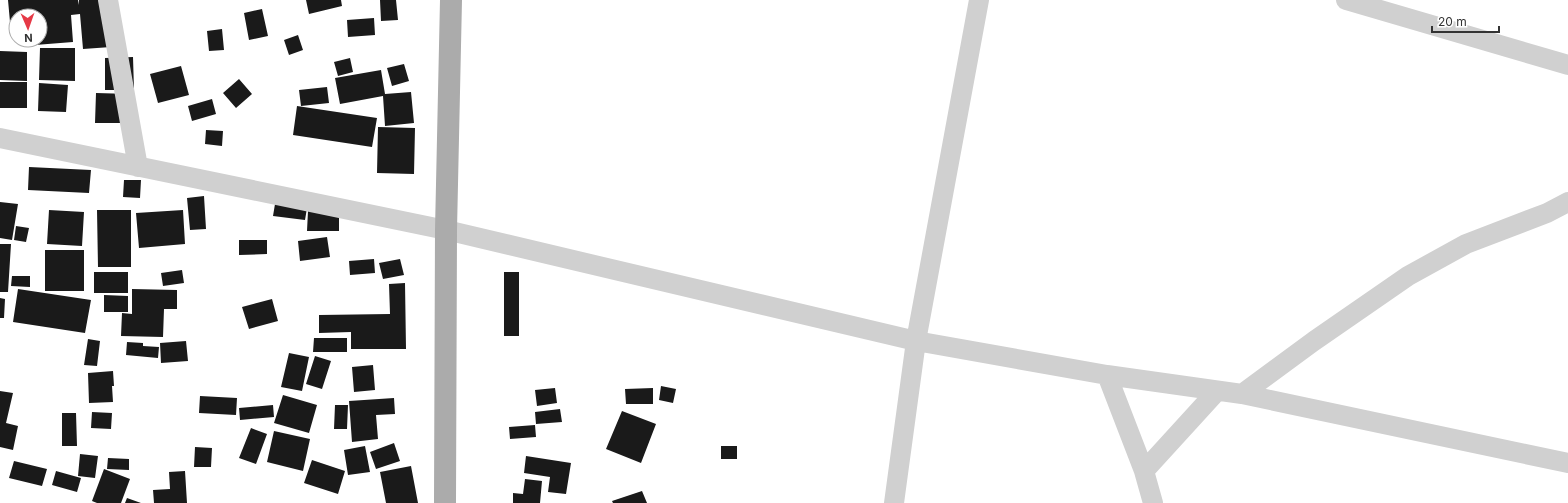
<svg xmlns="http://www.w3.org/2000/svg" width="1568" height="503" font-family="Inter,sans-serif">
<style>
.building{fill:#1a1a1a}
.lines{fill:none;stroke-linecap:round;stroke-linejoin:round}
.minor{stroke:#d0d0d0;stroke-width:20}
.primary{stroke:#ababab;stroke-width:22}
</style>
<rect width="100%" height="100%" fill="#fff"/>
<path class="building" d="M8,0H78L79,5V0H108L111,47L83,49L80,14L71,15L73,42L35,45V40H40V16H16V22H10Z
M306,0H341L342,6L309,14Z
M380,0H396L398,20L381,21Z
M262,9L268,36L249,40L244,13Z
M374,18L375,35L348,37L347,20Z
M222,29L224,50L209,51L207,31Z
M298,35L303,50L289,55L284,40Z
M40,48H75V81L39,80Z
M0,51L27,52V81L0,80Z
M133,57L134,90H105V58Z
M350,58L353,72L338,76L334,62Z
M404,64L409,81L392,86L387,68Z
M181,66L189,95L158,103L150,74Z
M381,70L385,94L411,92L414,123L385,126L383,96L340,104L335,78Z
M239,79L252,94L236,108L223,93Z
M0,82H27V108H0Z
M39,83L68,85L66,112L38,111Z
M327,87L329,103L301,106L299,90Z
M96,93L131,94V123H95Z
M212,99L216,114L192,121L188,106Z
M297,106L377,118L372,147L293,135Z
M378,127L415,128L414,174L377,173Z
M206,130L223,131L222,146L205,144Z
M29,167L91,170L89,193L28,190Z
M124,180H141L140,198L123,197Z
M204,196L206,229L190,230L187,198Z
M0,202L18,204L12,240L0,238Z
M275,204L307,208L305,220L273,216Z
M49,210L84,212L82,246L47,244Z
M97,210H131V267H98Z
M183,210L185,244L139,248L136,213Z
M308,211H339V231H307Z
M16,226L29,228L26,242L14,240Z
M327,237L330,257L300,261L298,241Z
M239,240H267V254L239,255Z
M0,244H11L8,292H0Z
M45,250H84V291H45Z
M374,259L375,273L350,275L349,261Z
M400,259L404,275L383,279L379,263Z
M182,270L184,283L163,286L161,273Z
M94,272H128V293H94Z
M504,272H519V336H504Z
M12,276H30V287L11,286Z
M405,283L406,349H351V332L319,333V315L390,314L389,284Z
M18,289L91,300L85,333L13,322Z
M132,289L177,290V309H164L163,337L121,336L122,313L132,314Z
M104,295L128,296V312H104Z
M0,298L5,299L4,318H0Z
M272,299L278,321L249,329L242,307Z
M314,338H347V352H313Z
M88,339L100,341L97,366L84,365Z
M186,341L188,361L161,363L160,343Z
M127,342L143,343V346L159,347L158,358L126,355Z
M289,353L309,357L302,391L281,387Z
M315,356L331,361L322,389L306,384Z
M373,365L375,390L354,392L352,367Z
M113,371L114,386H112L113,402L89,403L88,373Z
M661,386L676,389L673,403L659,400Z
M555,388L557,403L537,406L535,390Z
M653,388V404H626L625,389Z
M0,391L13,393L6,423L18,426L13,450L0,447Z
M283,395L317,405L309,433L274,423Z
M200,396L237,398L236,415L199,413Z
M394,398L395,414L376,415L378,439L352,442L349,401Z
M273,405L274,417L240,420L239,408Z
M335,405H348L347,429H334Z
M560,409L562,422L536,424L535,412Z
M622,411L656,424L641,463L606,449Z
M92,412L112,413L111,429L91,428Z
M62,413H76L77,446H62Z
M535,425L536,437L510,439L509,427Z
M251,428L267,434L256,464L239,458Z
M274,431L310,439L303,471L267,462Z
M394,443L400,461L376,469L370,452Z
M365,446L370,472L348,475L344,450Z
M721,446H737V459H721Z
M195,447L212,448L211,467H194Z
M80,454L98,456L95,478L78,476Z
M526,456L571,463L566,494L548,492L550,477L524,473Z
M108,458L129,459V470L107,469Z
M312,460L345,471L338,494L304,483Z
M14,461L47,469L42,486L9,478Z
M411,466L418,503H386L380,472Z
M104,469L130,479L121,503H97L92,501Z
M56,471L81,478L77,492L52,485Z
M185,471L187,503H154L153,490L170,489L169,472Z
M525,479L542,481L540,503H513V493L523,494Z
M642,491L647,503H613L612,501Z
M127,498L141,503H125Z"/>
<g class="lines">
<path class="minor" d="M108,0L138,167
M1346,0L1568,65
M0,138L446,230L916,341L1107,375L1242,394L1568,463
M1107,375L1144,471L1153,503
M1242,394L1314,341L1408,276L1466,244L1547,213L1568,202
M1144,471L1217,391
M894,503L916,341L979,0"/>
<path class="primary" d="M445,503L446,230L451,0"/>
</g>
<g transform="translate(28 28) rotate(178)"><circle r="19" fill="#ffffff" stroke="#adadad"/>
<path d="M0-3L7 15L0 10L-7 15Z" fill="#e63946"/>
<text y="-6" font-size="11" font-weight="bold" text-anchor="middle" fill="#333333">N</text>
</g>
<path d="M1432 26v6h67v-6" fill="none" stroke="#333333" stroke-width="2"/>
<text x="1438" y="26" font-size="12" fill="#333333" stroke="#ffffff" stroke-width="3" paint-order="stroke">20 m</text>
</svg>
